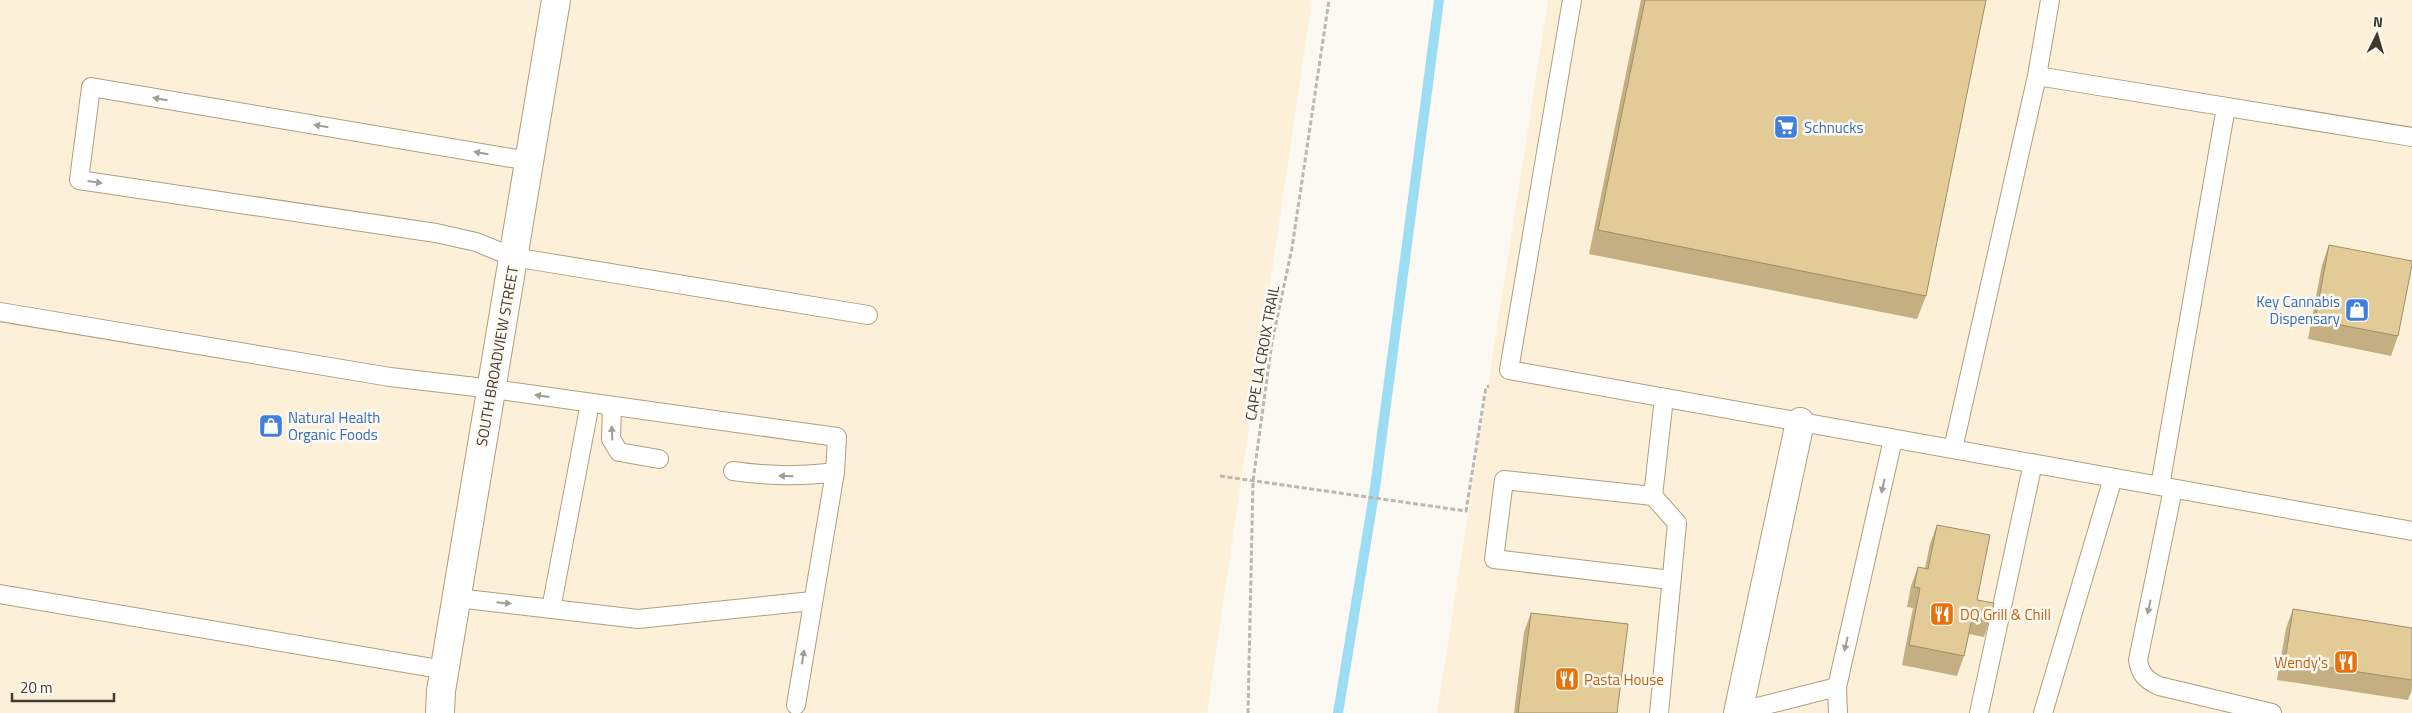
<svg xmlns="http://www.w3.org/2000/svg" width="2412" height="713" font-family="'Titillium Web',sans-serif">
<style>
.built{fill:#fcf1d8}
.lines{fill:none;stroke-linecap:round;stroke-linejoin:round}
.stream{stroke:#9cddf4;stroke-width:10}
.lane-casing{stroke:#ad9f7f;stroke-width:20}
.street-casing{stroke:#ad9f7f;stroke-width:30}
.path{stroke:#bcb7af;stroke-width:3;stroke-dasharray:5 2.5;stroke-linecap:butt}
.lane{stroke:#fff;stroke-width:18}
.street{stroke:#fff;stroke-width:28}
.wall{fill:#c3af82}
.building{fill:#e3cb97;stroke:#9f8e6a}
.oneway{fill:#a09c96}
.labels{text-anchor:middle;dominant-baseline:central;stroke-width:5;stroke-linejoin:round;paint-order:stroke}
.shop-label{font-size:15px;fill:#366cbe;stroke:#fcf9f3;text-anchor:start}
.street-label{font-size:15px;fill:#403a2d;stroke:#fcf9f3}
.food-label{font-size:15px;fill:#c56008;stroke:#fcf9f3;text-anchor:start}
</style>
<rect width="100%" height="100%" fill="#fcf9f3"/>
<path class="built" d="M0,0H1312L1207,713H0Z
M1548,0H2412V713H1437Z"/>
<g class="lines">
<path class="stream" d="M1338,713L1375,488L1439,0"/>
<defs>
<path id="lane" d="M1572,0L1509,370L2412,531
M2037,76L2412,137
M529,161L91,87L79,180L436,233L476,242L513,257L868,315
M0,312L390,377L493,389L837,437L835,472L796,705
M612,406L611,439L619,452L659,459
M1953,449L2037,76L2050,0
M733,471C768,476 800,477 835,472
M2160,486L2226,107
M2173,489L2138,660C2140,674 2146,680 2159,686L2272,713
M1653,496L1504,480L1494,559L1671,580
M0,594L445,670
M457,598L638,619L812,601
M551,609L590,403
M1738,712L1837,687
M1659,713L1677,523L1653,496L1664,398
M1838,713L1837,687L1893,439
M1979,713L2033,463
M2043,713L2113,478"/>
<path id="street" d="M440,713L441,691L556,0
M1738,713L1800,422"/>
</defs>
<use href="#lane" class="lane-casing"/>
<use href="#street" class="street-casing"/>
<path class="path" d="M1220,476L1466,511L1486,387L1489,386
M1248,713L1253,481L1272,342L1292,248L1329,0"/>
<use href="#lane" class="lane"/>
<use href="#street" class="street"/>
</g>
<path class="wall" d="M1641,0H1986L1926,296L1917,319L1589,254Z
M2329,245L2398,336L2391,356L2308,339L2322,265Z
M1937,525L1977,600L1991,617L1984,637L1969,634L1964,656L1957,676L1902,665L1913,608L1907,607L1911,586L1918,567L1925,568L1930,544Z
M2293,609L2412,628V690L2408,700L2277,680L2286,628Z
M1531,613L1617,713H1514L1524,632Z"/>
<path class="building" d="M1645,0H1986L1926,296L1598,230Z
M2329,245L2412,261V265L2398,336L2315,320Z
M1937,525L1990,535L1977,600L1994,603L1991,617L1973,614L1964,656L1909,645L1920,588L1914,587L1918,567L1928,569Z
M2293,609L2412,628V680L2285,661Z
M1531,613L1628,624L1617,713H1518Z"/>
<defs><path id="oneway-solid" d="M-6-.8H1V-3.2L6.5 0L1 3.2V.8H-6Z" transform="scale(1.25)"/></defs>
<g class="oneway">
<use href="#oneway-solid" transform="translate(160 99) rotate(-170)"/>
<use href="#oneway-solid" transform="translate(321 126) rotate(-170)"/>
<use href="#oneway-solid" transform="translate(481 153) rotate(-170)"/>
<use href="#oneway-solid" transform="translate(95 182) rotate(8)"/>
<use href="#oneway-solid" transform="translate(542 396) rotate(-172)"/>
<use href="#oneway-solid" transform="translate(612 433) rotate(-93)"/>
<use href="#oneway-solid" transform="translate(786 476) rotate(-179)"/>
<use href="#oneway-solid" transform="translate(1883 486) rotate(103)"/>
<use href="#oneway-solid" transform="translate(504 603) rotate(6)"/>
<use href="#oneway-solid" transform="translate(2149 607) rotate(102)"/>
<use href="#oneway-solid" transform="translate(1846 644) rotate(103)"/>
<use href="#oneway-solid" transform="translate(803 657) rotate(-81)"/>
</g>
<defs>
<symbol id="supermarket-square" viewBox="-11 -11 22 22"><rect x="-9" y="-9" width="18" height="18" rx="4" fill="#3f7fe0" stroke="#fcf9f3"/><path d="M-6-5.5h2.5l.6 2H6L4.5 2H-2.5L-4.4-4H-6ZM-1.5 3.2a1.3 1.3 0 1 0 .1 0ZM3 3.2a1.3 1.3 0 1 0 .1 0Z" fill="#fff"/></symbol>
<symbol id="shop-square" viewBox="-11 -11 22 22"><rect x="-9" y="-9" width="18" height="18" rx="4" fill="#3f7fe0" stroke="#fcf9f3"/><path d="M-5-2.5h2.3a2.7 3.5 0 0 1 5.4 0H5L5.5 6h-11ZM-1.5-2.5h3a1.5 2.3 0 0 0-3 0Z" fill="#fff"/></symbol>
<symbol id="restaurant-square" viewBox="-11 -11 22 22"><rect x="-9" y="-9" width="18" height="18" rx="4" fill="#e8710a" stroke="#fcf9f3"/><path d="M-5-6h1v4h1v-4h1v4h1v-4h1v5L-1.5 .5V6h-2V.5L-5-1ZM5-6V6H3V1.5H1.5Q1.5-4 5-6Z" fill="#fff"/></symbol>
</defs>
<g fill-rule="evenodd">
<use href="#supermarket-square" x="1772" y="113" width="28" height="28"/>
<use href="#shop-square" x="2343" y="296" width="28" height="28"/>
<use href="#shop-square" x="257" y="412" width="28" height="28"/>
<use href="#restaurant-square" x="1928" y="600" width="28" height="28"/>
<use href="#restaurant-square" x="2332" y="648" width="28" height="28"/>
<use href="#restaurant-square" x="1553" y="665" width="28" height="28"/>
</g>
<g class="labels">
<g class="shop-label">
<text x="1804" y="127">Schnucks</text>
<text x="2340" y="301" text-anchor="end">Key Cannabis<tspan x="2340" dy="17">Dispensary</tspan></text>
<text x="288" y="417">Natural Health<tspan x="288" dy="17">Organic Foods</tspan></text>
</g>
<g class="street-label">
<text transform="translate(1262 353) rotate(-80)">CAPE LA CROIX TRAIL</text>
<text transform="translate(497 356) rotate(-80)">SOUTH BROADVIEW STREET</text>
</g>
<g class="food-label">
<text x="1960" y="614">DQ Grill &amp; Chill</text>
<text x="2328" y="662" text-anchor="end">Wendy's</text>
<text x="1584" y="679">Pasta House</text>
</g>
</g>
<g transform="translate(2377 35) rotate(5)" stroke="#fcf9f3" stroke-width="4" paint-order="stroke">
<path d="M0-4L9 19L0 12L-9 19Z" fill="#403a2d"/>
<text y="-8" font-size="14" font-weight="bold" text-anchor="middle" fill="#403a2d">N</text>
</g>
<path d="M12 693v8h102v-8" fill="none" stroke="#403a2d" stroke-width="2.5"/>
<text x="20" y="693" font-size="15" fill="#403a2d" stroke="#fcf9f3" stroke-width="4" paint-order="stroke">20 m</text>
</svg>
